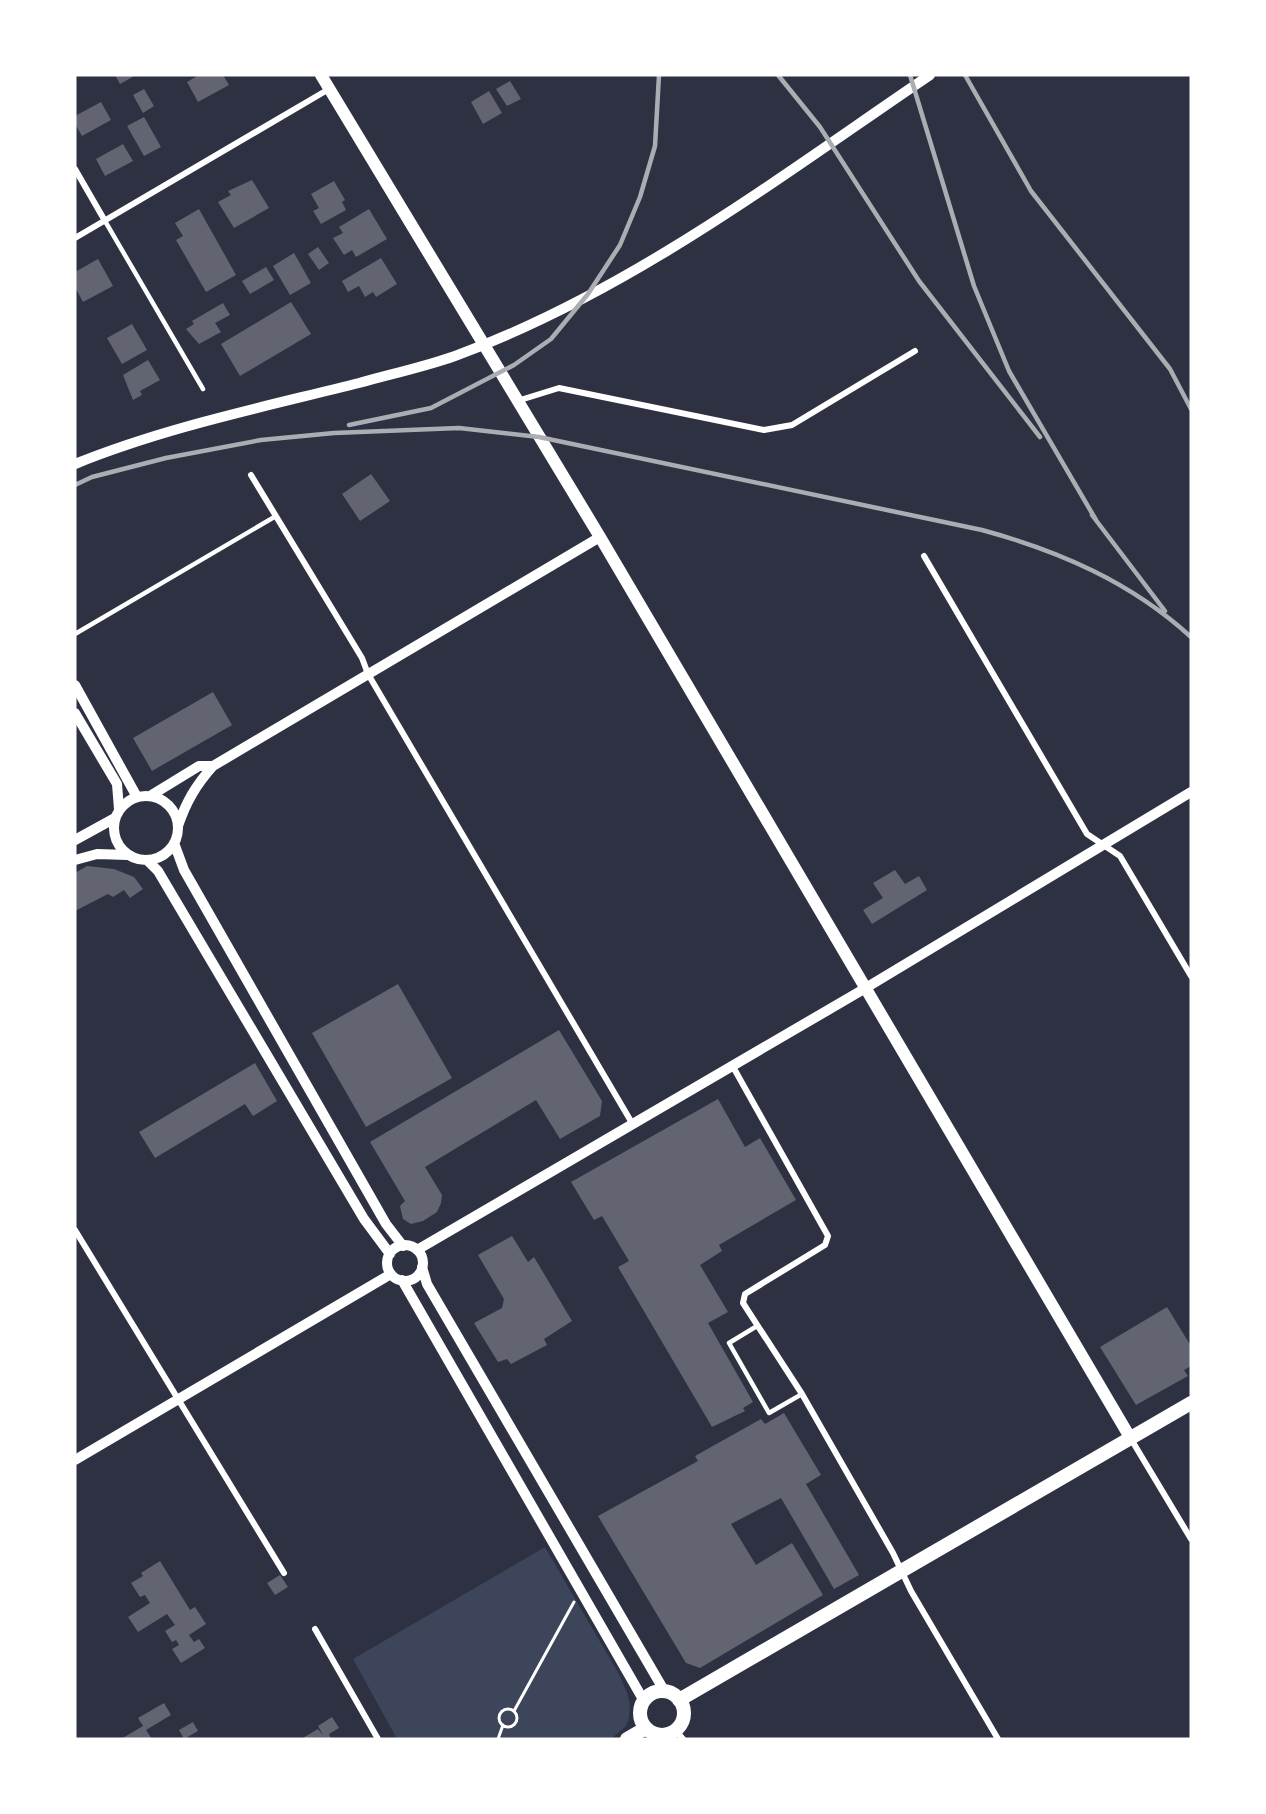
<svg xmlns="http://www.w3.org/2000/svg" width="1266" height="1814" font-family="'DM Sans',sans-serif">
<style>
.green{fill:#3c4559}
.building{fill:#626471}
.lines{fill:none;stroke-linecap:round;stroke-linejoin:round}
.path{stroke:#fff;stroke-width:3}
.service{stroke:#fff;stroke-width:4.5}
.minor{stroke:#fff;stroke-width:6}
.tertiary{stroke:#fff;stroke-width:10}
.secondary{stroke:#fff;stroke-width:12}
.primary{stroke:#fff;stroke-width:14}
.rail{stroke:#abadb3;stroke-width:4.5}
</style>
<rect width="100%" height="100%" fill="#2d3142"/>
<path class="green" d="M545,1547L620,1676L627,1693L630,1705L629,1718L626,1726L611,1739H397L353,1659Z"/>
<path class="building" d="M115,75H136L120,84Z
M199,75H223L229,85L198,102L187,82Z
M510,81L521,99L507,106L496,89Z
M144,89L154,106L143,113L133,95Z
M489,91L502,113L483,124L471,102Z
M101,102L111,120L82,136L75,124V116Z
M144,117L161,147L144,156L127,126Z
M123,144L133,161L105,176L96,159Z
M252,180L269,208L234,228L218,202L231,195L228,191Z
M334,181L345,200L342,202L346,210L321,224L313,211L319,208L311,194Z
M199,209L236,275L206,292L176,240L183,236L175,223Z
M369,209L387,239L356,257L352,250L344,255L333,238L343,233L339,227Z
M318,247L329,263L319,270L308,254Z
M294,253L311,283L290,295L273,266Z
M381,258L397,284L376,297L373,292L365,297L359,286L348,292L342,281Z
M98,259L113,286L83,302L75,287V272Z
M266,267L274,280L250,294L242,281Z
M291,302L311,334L240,376L221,344Z
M223,303L230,315L215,323L221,332L199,344L186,329L194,324L192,321Z
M132,324L147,350L122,364L107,338Z
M148,360L160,380L140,391L142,395L133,400L123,375Z
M371,474L390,501L360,521L342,494Z
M213,692L232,725L152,771L133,738Z
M87,866L114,869L134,877L143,889L130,898L124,890L113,897L108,894L75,911V873Z
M895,870L905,884L919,876L927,890L872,924L863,910L883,898L873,883Z
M398,984L452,1078L366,1127L312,1033Z
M559,1030L602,1101L600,1116L560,1139L536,1100L425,1167L442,1195L441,1203L437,1212L423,1221L411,1224L403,1219L400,1206L405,1201L370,1142Z
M255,1063L277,1101L253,1116L245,1104L155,1158L139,1132Z
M718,1099L745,1147L760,1138L796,1200L719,1245L722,1251L700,1265L728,1312L708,1323L753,1402L743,1408L745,1411L712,1427L618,1267L629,1261L602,1216L594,1220L571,1182Z
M512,1236L528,1262L534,1257L572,1321L544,1339L547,1345L511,1364L507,1359L498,1362L474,1323L502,1308L504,1299L478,1255Z
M1167,1307L1191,1346V1366L1184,1370L1188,1376L1136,1405L1100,1347Z
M784,1413L821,1475L806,1484L859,1575L834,1589L781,1498L731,1524L756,1565L792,1543L823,1595L700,1668L686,1663L598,1516L698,1461L695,1456L761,1419L765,1424Z
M160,1561L190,1610L195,1607L206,1624L189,1635L194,1642L199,1639L205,1648L181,1663L172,1649L179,1645L176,1640L172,1642L165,1631L175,1625L167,1614L138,1632L128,1617L150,1603L145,1595L140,1597L131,1583L143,1576L141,1573Z
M280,1575L288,1587L275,1595L267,1583Z
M164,1703L171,1715L146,1730L152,1739H121L143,1726L138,1718Z
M332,1717L339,1728L329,1734L331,1739H301L318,1729L323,1735L318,1726Z
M193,1722L198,1731L184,1739L179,1730Z"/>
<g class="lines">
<path class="path" d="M499 1718a9 9 0 1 1 18 0a9 9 0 1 1-18 0Z
M514,1711L574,1602
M498,1739L503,1725"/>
<path class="service" d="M105,221L203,389
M75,634L276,516
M757,1326L729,1343L769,1413L802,1394"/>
<path class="minor" d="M75,169L105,221
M75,238L329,89
M517,401L559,388L764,430L792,425L915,351
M251,475L362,658L368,674L632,1123
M924,556L1087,834L1120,856L1191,976
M732,1065L828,1236L825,1245L745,1294L743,1303L802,1394L893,1553L911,1591L998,1739
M75,1230L284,1573
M1131,1439L1191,1539
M315,1629L378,1739
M675,1730L683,1739"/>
<path class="tertiary" d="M75,464C166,427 264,407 359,383C391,374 424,367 455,356C629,292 778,178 930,75
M75,685L137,797
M75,713L117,784L119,809
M114 828a32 32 0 1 1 64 0a32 32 0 1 1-64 0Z
M150,796L199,766H213
M178,826C186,802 196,785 213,766L600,537
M75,840L115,818
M174,843L184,870L386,1224L403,1246
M75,860L97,854L128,855
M147,860L158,871L364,1219L390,1254
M387 1263a18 18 0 1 1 36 0a18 18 0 1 1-36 0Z
M417,1250L864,989L1191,792
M422,1267L427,1284L665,1692
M402,1280L644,1701
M75,1460L391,1274"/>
<path class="secondary" d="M321,75L600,537L1131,1439"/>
<path class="primary" d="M640 1713a22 22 0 1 1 44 0a22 22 0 1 1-44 0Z
M679,1700L1191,1403
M627,1739L646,1728"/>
<path class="rail" d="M778,75L820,127L919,281L1040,437
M910,75L974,286L1009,371L1096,520
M965,75L1031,191L1170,369L1191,409
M349,425L431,408L514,365L551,339L588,294L620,245L640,197L655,146L659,75
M75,485L92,477L166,458L261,440L334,433L459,428L539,437L982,530C1059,551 1131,582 1191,637
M1092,515L1165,611"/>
</g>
<rect width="1266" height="1814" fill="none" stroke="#ffffff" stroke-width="153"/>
</svg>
